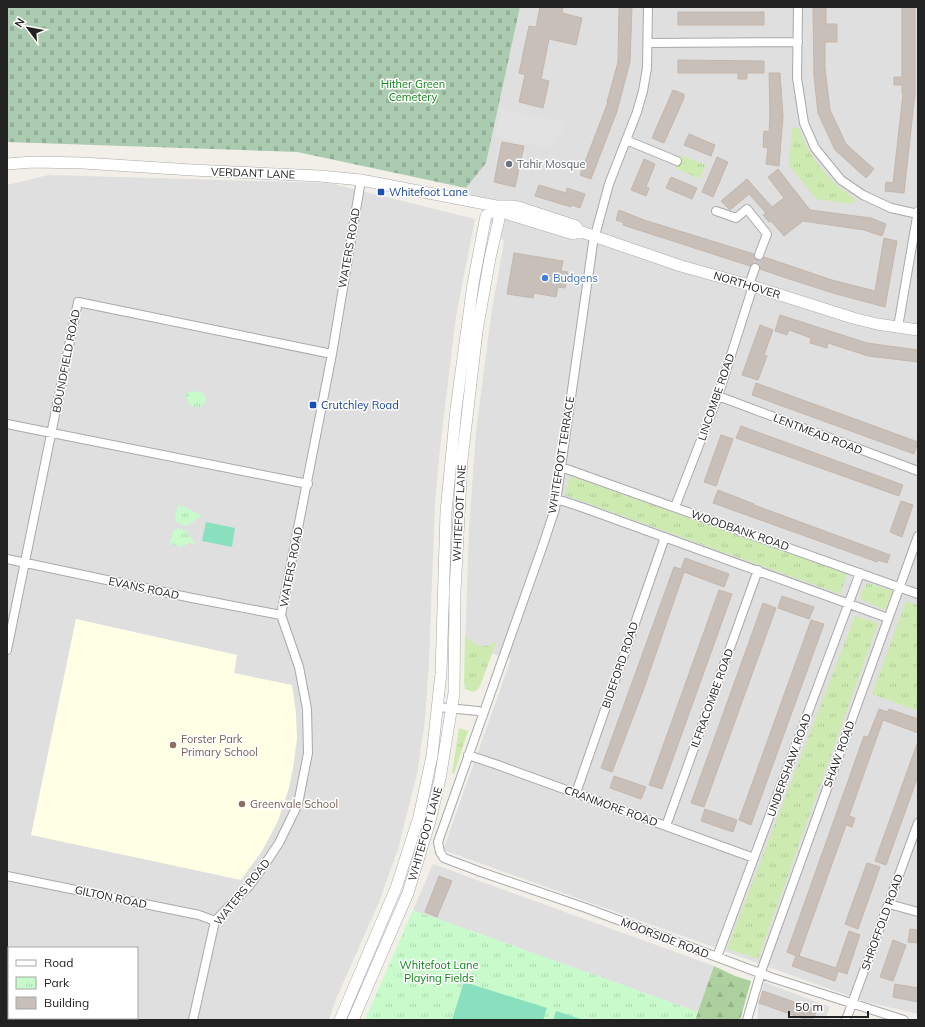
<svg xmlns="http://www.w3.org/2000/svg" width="925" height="1027" font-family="Mulish,sans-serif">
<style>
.residential{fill:#e0dfdf;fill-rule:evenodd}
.education{fill:#ffffe5}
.grass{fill:url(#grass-tufts)}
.forest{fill:url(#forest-firs)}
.cemetery{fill:url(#cemetery-stones)}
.park{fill:url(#park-tufts)}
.pitch{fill:#88e0be}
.parking{fill:#e2e2e2}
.building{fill:#c7bfb8;stroke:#c4b6ab}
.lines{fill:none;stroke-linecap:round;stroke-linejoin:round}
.minor-tunnel{stroke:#c8c6c1;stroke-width:8;stroke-dasharray:8 4;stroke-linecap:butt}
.minor-casing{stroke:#a9a9a9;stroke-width:10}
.tertiary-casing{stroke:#a9a9a9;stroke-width:12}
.minor{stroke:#fff;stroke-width:8}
.tertiary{stroke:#fff;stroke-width:11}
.worship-dot{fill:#6b7280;stroke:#fff;stroke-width:1.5}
.transit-dot{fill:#1a4fb4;stroke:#fff;stroke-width:1.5}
.shop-dot{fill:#3f7fe0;stroke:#fff;stroke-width:1.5}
.education-dot{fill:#8d6e63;stroke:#fff;stroke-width:1.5}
.labels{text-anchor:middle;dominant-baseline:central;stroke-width:3;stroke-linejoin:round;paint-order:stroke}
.park-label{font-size:11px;fill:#0c8416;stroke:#fff}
.worship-label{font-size:11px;fill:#5b616d;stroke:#fff;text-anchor:start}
.street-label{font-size:11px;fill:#222;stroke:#fff}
.transit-label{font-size:11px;fill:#164399;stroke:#fff;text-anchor:start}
.shop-label{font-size:11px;fill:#366cbe;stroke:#fff;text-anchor:start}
.education-label{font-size:11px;fill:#785e54;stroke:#fff;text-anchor:start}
</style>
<defs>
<pattern id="grass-tufts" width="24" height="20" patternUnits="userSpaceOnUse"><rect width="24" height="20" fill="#cdebb0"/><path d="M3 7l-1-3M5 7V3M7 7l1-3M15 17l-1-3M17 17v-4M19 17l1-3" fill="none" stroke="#b0c997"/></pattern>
<pattern id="forest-firs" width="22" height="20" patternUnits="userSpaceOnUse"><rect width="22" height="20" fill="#add19e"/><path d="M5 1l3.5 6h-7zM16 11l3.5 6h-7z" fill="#95b388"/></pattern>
<pattern id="cemetery-stones" width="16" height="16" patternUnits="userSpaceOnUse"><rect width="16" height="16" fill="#aacbaf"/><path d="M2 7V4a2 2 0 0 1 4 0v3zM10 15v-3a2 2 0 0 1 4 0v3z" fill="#92ae96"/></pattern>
<pattern id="park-tufts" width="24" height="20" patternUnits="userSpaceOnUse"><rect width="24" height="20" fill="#c8facc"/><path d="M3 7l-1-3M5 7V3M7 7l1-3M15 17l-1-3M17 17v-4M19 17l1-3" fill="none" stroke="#acd6af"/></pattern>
</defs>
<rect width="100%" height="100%" fill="#f2efe9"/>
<path class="residential" d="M520,7H918V1014L866,1002L443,850L511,659L465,646L469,528L476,432L491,316L504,241L466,188L486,163Z
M48,175L329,183L475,219L456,316L440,448L435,504L429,662L425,720L417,774L398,849L379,902L336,999L329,1020H7V185ZM9,948H137V1018H9Z
M433,864L714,966L698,1012L413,910Z
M764,982L830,1007L826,1017L834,1020H758V1003Z"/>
<path class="education" d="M76,619L237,655L234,673L292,685L296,713L297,739L293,768L289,788L278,821L262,851L241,880L31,835Z"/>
<path class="grass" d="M798,127C811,159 827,180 856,200L852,204L816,199L789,165L792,129Z
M681,155L706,165L700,179L675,168Z
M570,476L847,574L840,594L565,495Z
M867,583L892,591L885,610L862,600L860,594Z
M906,601L918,605V711L872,694Z
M855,616L878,623L758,959L727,949Z
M465,635C475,646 485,651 497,640L480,686L477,690L473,692L465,689L464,682Z
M459,728L468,731L454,774L452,773Z"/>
<path class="forest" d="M714,966L735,976L751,981L740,1020H695Z"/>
<path class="cemetery" d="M7,7H520L486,163L466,188L297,152L7,142Z"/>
<path class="park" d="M194,391L203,393L206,398L205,403L198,408L190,405L185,396L188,392Z
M178,505L190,509L195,513L202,515L187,526C171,523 175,518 178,505Z
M178,528L186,531L196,545L190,543L181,547L170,544L173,531Z
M413,910L698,1012L695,1020H365Z"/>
<path class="pitch" d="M206,522L235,528L232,547L202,541Z
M464,982L547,1008L543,1020H452Z
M556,1011L584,1020H553Z"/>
<path class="parking" d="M501,109L567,122L552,149L495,137Z"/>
<path class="building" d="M540,7H563L562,13L582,18L576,45L549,39L541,79L549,81L543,108L519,102L525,75L519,73L529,26L536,27Z
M619,7H632L630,62L617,111L591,179L580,175L608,102H607L618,62Z
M813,7H826V24H837V42H825V68L830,110L846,144L874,169L866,178L835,150L818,113L814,76Z
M902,7H915V93L904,193L885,191L886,182L893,183L903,94H902V85H894V77H902Z
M678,12H764V25H678Z
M678,60L764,61V73H747V79H738V73H678Z
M769,73H780L783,116L779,166L766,164L768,148L763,147L764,131L769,132L770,115Z
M673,90L684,94V98L664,143L652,138Z
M689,134L715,145L711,156L684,145Z
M502,142L524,146L515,187L494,182Z
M717,157L728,162L713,197L702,192Z
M644,159L655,164L646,187L649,188L646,196L631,190Z
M778,169L810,210L871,218L886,224L882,236L864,230L803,221L784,236L771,221L769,222L763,215L766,213L749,194L730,210L721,201L747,179L772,207L784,198L768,177Z
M671,177L697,188L692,199L666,188Z
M539,185L566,193L567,188L585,194L580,208L572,205L571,207L535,196Z
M619,210L644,220L754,254L755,258L757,260L762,259L764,257L832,280L875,291L884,238L897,241L885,307L836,294L783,277L760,269L759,265L756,263L752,264L750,266L623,225L624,223L616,220Z
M514,253L563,261L561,271L568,272L565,288L558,287L556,297L534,293L533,298L507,294Z
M780,315L867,343L918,350V362L868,356L828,343L827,348L810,343L811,338L789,330L787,335L775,331Z
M760,325L773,330L764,355L767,356L758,380L742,375Z
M756,383L918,442L914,454L752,395Z
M741,426L903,485L899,496L736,438Z
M721,435L733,439L716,486L704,482Z
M718,490L754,504V505L890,555L887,563L878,560L877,562L869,559L713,503Z
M901,501L913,505L902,537L890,532Z
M685,558L729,574L724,587L684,572L643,691L612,772L601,768L674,567L681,569Z
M719,590L732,594L662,789L649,785Z
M782,596L814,607L809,619L778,608Z
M763,603L776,608L704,807L691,803Z
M811,620L824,624L751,825L739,820Z
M879,709L887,712L889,709L918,719V733L883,720L849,816L855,818L852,827L846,825L799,956L836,968L849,931L860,935L847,974L838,971L835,981L792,966L796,956L787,952L864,736L868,737Z
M917,744H918V776L886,865L875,861Z
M614,776L646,787L641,799L610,788Z
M705,809L737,820L733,832L701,821Z
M867,863L880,867L858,929L845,924Z
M439,876L452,881L437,917L425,912Z
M910,929L918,930V943L908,942Z
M893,940L906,945L893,981L880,977Z
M895,984L918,988V1002L893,997Z
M763,991L817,1010L813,1020H807L759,1003Z"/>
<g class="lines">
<path class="minor-tunnel" d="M755,268L759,255"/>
<defs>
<path id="minor" d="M648,7L647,68L643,91L637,112L609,184L593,243L555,509L543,545L438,842L440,852L444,858L481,872L586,908L773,978L904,1020
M798,7L797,78L804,123L815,148L841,180L863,195L891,208L918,214
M648,43L798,42
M626,140L677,161
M716,211L736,218L747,209L767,234L759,255
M749,285L755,268
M898,327L918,211
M718,396L918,471
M7,424L308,484
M561,467L918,594
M556,500L563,501L584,508L888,618
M675,507L718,396L753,286
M7,559L192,598L281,615
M7,650L78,302L332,354
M438,707L478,711L483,713
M468,755L495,764L754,858
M576,793L665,537
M666,826L758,570
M7,876L199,915L215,921
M889,904L918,912
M717,957L860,573
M7,1011H9
M41,1018L51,1020
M193,1020L215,921L249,886L263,867L279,843L298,804L308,753L307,709L299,667L281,615L332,354L361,180
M747,1020L762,969L918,536
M846,1020L918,823"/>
<path id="tertiary" d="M7,164L33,162L83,163L192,170L320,176L361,180L496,206H512L518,207L576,226L579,231
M496,206L508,214L573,234L579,231L681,266L749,285L853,318L877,324L918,330
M340,1020L396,888L419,817L432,756L441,673L446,512L456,409L473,284L484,226L486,216L496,206
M353,1020L408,893L430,821L440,779L454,693L455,591L462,460L477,331L490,258L499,219L496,206"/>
</defs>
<use href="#minor" class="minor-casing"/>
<use href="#tertiary" class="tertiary-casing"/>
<use href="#minor" class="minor"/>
<use href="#tertiary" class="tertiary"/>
</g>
<circle class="worship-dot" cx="509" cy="164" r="4"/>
<g class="transit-dot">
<rect x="377" y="188" width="8" height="8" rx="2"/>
<rect x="309" y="401" width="8" height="8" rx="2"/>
</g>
<circle class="shop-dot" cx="545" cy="278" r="4"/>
<g class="education-dot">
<circle cx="173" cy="745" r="4"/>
<circle cx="242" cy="804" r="4"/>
</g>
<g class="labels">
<g class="park-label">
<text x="413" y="84">Hither Green<tspan x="413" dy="13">Cemetery</tspan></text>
<text x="439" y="965">Whitefoot Lane<tspan x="439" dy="13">Playing Fields</tspan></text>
</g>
<g class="worship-label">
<text x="517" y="164">Tahir Mosque</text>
</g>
<g class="street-label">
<text transform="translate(253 173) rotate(2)">VERDANT LANE</text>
<text transform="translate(349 248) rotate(-80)">WATERS ROAD</text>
<text transform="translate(747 285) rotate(17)">NORTHOVER</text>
<text transform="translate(66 361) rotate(-79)">BOUNDFIELD ROAD</text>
<text transform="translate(716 397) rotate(-71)">LINCOMBE ROAD</text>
<text transform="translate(818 434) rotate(21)">LENTMEAD ROAD</text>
<text transform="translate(561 455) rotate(-81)">WHITEFOOT TERRACE</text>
<text transform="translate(459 513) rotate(-87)">WHITEFOOT LANE</text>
<text transform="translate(740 530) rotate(19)">WOODBANK ROAD</text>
<text transform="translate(291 567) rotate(-79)">WATERS ROAD</text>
<text transform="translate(144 588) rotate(12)">EVANS ROAD</text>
<text transform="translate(620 665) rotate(-71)">BIDEFORD ROAD</text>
<text transform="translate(712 698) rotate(-70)">ILFRACOMBE ROAD</text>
<text transform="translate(839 754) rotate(-70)">SHAW ROAD</text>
<text transform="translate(789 765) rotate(-70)">UNDERSHAW ROAD</text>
<text transform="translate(611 806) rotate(20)">CRANMORE ROAD</text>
<text transform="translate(425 834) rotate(-74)">WHITEFOOT LANE</text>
<text transform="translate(242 892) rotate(-51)">WATERS ROAD</text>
<text transform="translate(111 897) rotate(12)">GILTON ROAD</text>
<text transform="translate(882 922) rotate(-70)">SHROFFOLD ROAD</text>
<text transform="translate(665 938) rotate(21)">MOORSIDE ROAD</text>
</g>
<g class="transit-label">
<text x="389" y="192">Whitefoot Lane</text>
<text x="321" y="405">Crutchley Road</text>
</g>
<g class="shop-label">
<text x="553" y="278">Budgens</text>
</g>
<g class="education-label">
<text x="181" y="739">Forster Park<tspan x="181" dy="13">Primary School</tspan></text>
<text x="250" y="804">Greenvale School</text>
</g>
</g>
<rect width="925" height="1027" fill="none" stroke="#222222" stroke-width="16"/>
<rect x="8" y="947" width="130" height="72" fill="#ffffff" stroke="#a7a7a7"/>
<rect x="16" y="960" width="20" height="6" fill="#ffffff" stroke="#a7a7a7"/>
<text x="44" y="967" font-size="12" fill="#222222">Road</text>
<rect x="16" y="977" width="20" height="12" fill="url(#park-tufts)" stroke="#a7a7a7"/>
<text x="44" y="987" font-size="12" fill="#222222">Park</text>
<rect x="16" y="997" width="20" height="12" fill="#c7bfb8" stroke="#a7a7a7"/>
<text x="44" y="1007" font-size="12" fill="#222222">Building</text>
<g transform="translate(28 28) rotate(302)" stroke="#ffffff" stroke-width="3" paint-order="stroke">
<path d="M0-3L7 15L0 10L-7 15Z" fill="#222222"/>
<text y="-6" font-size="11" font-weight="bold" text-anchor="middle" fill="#222222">N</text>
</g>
<path d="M789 1011v6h79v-6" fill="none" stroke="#222222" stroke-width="2"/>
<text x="795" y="1011" font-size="12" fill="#222222" stroke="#ffffff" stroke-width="3" paint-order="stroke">50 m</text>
</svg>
